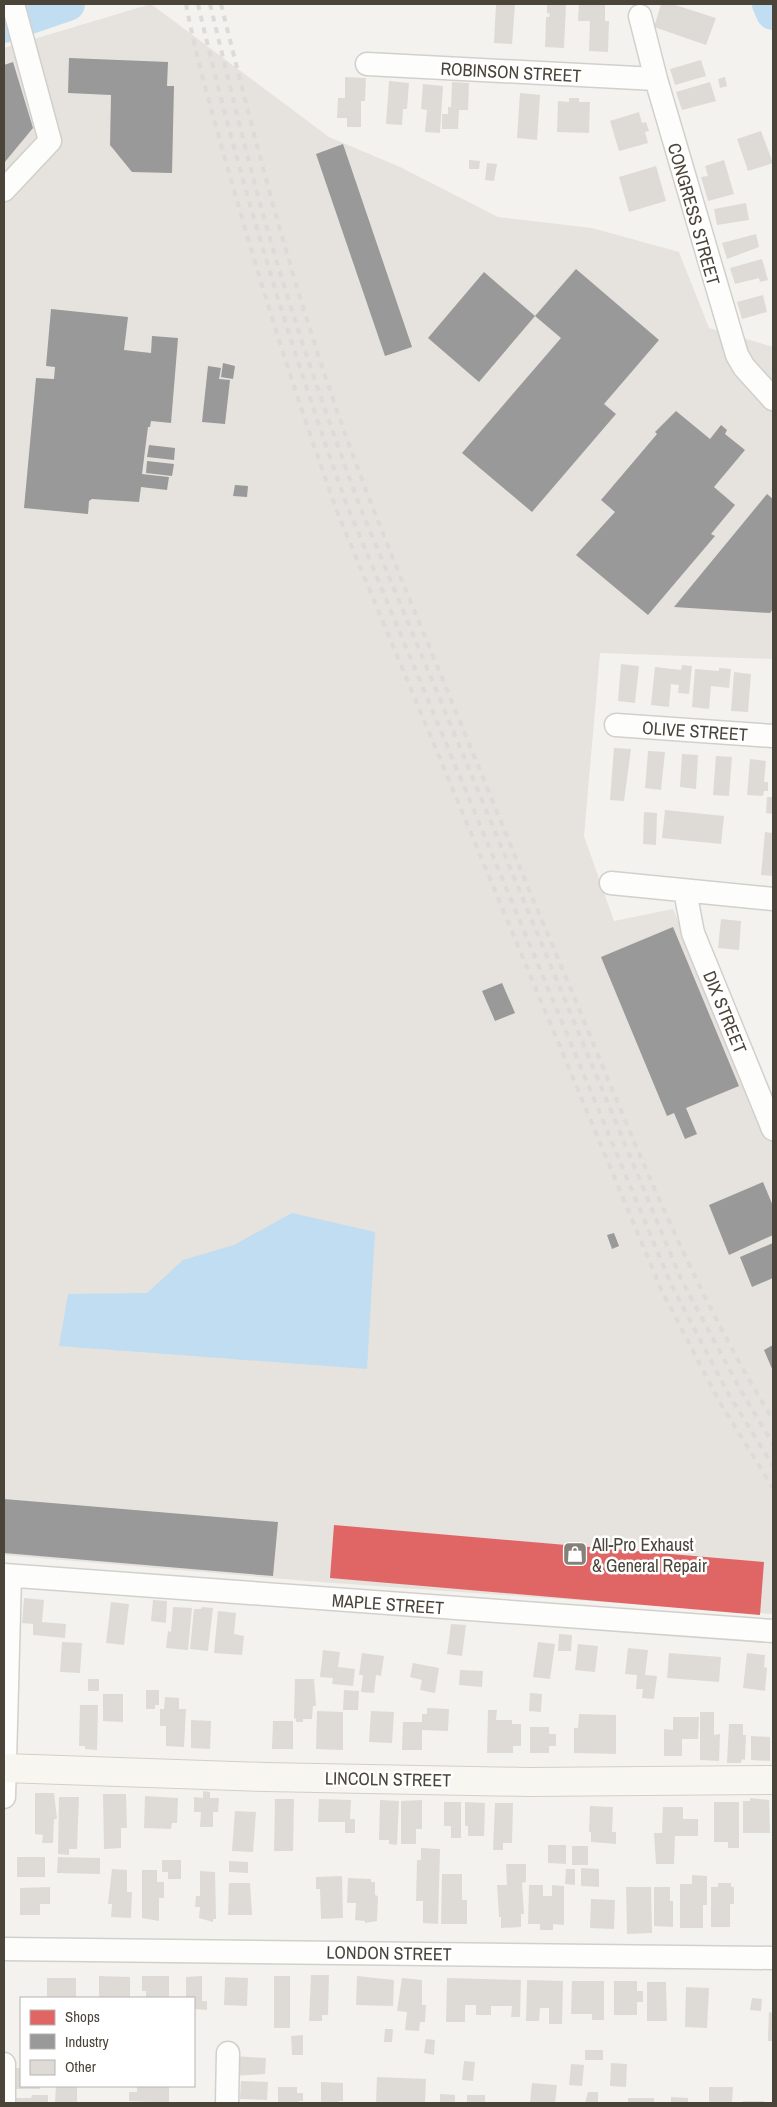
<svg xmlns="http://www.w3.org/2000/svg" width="777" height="2107" font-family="'Archivo Narrow',sans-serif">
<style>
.industrial{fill:#e6e2de}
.water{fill:#c0ddf1}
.shops{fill:#e06666}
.industry{fill:#999}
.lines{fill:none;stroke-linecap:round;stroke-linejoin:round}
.river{stroke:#c0ddf1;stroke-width:34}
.building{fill:#dedbd6}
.street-casing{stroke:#d2d0cb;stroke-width:25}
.secondary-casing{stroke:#d3cfc5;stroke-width:30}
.street{stroke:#fdfdfc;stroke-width:22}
.secondary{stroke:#f7f6f1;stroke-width:28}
.rail{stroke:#dbdbda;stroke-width:4;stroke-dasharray:6 6;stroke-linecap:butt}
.labels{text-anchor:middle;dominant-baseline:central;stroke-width:5;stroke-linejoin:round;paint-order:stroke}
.street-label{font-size:18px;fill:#4b4439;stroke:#fff}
.poi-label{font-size:18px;fill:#4b4439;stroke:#fff;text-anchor:start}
</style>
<rect width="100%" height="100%" fill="#f4f2ee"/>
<path class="industrial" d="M151,4L329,137L400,167L498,217L592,228L679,252L709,328L773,347V659L600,653L584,836L614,921L673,909L773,1141V1614L307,1581L4,1555V48Z"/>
<path class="water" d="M292,1213L375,1232L367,1369L59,1346L68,1294L147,1293L183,1260L234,1245Z"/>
<path class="shops" d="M334,1525L764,1562L760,1615L330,1578Z"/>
<path class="industry" d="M69,58L168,62L167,86H174L172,173L132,172L110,145L111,95L68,93Z
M13,62L33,128L4,163V65Z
M343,144L412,347L385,356L316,154Z
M576,269L659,340L604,404L616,414L532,512L462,453L561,338L535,316Z
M484,272L535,316L479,382L428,338Z
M51,309L128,317L124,350L151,353L152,336L178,338L171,423L151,421L150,427H148L142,474L169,477L167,490L141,487L139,502L92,499L89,501L88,514L24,508L36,378L54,379L55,367L46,366Z
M223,363L235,366L233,379L221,377Z
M208,366L221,368L219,379L230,380L225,424L202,422Z
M676,411L710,439L721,425L727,430L725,434L745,450L714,487L735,505L711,534L715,536L648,615L576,555L615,512L601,500L657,434L655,432Z
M149,445L175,448L174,460L147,457Z
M147,461L174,464L172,476L146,473Z
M235,485L248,486L247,497L233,496Z
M767,494L773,499V609L770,613L674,607Z
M673,927L739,1086L686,1108L697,1134L685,1139L674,1113L667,1116L601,957Z
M502,983L515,1013L495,1021L482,991Z
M763,1182L773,1206V1235L729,1255L709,1205Z
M614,1233L619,1246L612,1249L607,1235Z
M773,1243V1278L752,1287L740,1257Z
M773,1345V1371L764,1350Z
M4,1499L278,1522L273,1576L4,1553Z"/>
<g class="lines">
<path class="river" d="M769,4L773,13
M4,26L68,4"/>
</g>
<path class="building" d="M496,4H515L512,44L494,43Z
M547,4H566L564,48L545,47L546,17H549L550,14L547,13Z
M579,4H605V21H609L608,52L589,51L590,21H578Z
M661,4H672L716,18L706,45L654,27Z
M701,60L706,76L675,85L670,69Z
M345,77L366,78L365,101H361V127H347V118H337L338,98H345Z
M725,77L727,86L720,88L718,79Z
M389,81L409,83L407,109H403L402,125L386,124Z
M452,82L469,83L468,110H459L458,129H442V114H448V107H451Z
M710,82L716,101L682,110L676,92Z
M423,84L443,86L440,133L425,132L427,110L421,109Z
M520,93L540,95L537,140L517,138Z
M569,98H579V102H590L589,133L557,132L558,101L569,102Z
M639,112L642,123L646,122L649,131L645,132L648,143L619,151L610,121Z
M761,131L773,163L748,171L737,139Z
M469,160L480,161L479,169H469Z
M724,160L734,194L708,201L701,177L708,176L705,166Z
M487,163L497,164L494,181L485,180Z
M656,166L666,201L629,212L619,177Z
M746,203L749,220L717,225L714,209Z
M756,234L759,247L727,259L722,243Z
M762,259L768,280L760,282L759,278L735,284L730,268Z
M763,295L767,312L742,319L737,302Z
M621,664L639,666L635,703L618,701Z
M682,665L692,666L689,694L678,693L679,685L671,684L669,707L651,705L655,667L681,670Z
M719,668L731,669L729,688L711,686L709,709L692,707L695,669L719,671Z
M734,672L751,674L748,712L731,711Z
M614,748L631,749L624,801L610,800Z
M648,751L665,752L661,790L645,788Z
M682,754L698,755L696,789L680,787Z
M716,756L732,757L729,796L713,795Z
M750,759L766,761L764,782H768V791H764L763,796L747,795Z
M767,797H773V814L766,813Z
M665,810L724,816L721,844L662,838Z
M644,812L657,813L656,845L643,844Z
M765,832L773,833V876L761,875Z
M721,919L741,921L739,950L718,948Z
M24,1598L44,1600L42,1622L66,1624L65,1638L33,1635V1624L22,1623Z
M153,1600L167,1601L166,1623L151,1621Z
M111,1602L129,1604L124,1645L106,1643Z
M173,1607L192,1608L188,1650L166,1648L168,1631L171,1632Z
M202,1607L213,1608L208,1651L190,1649L194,1609H201Z
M218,1611L236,1613L234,1634L244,1636L242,1655L214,1653Z
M451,1624L466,1625L462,1656L447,1654Z
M559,1634L572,1635L571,1651H558Z
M62,1642L82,1643L80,1673L60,1672Z
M538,1642L555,1644L550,1679L533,1677Z
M578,1644L598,1646L595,1672L575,1670Z
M628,1648L648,1650L645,1675L657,1676L654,1699L642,1698L643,1689H636L637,1675L625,1674Z
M323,1650L340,1652L338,1667L355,1669L353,1686L332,1684L333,1678L320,1677Z
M362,1653L384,1656L381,1676L376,1675L374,1693L361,1692L363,1675H359Z
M669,1653L721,1657L719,1682L667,1678Z
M747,1653L765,1655L764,1667L767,1668L765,1691L743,1688Z
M413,1663L439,1668L435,1693L420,1690L422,1680L410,1677Z
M460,1670L483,1671L482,1687L459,1685Z
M88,1679H99V1691H88Z
M295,1679H314L316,1706H313L312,1719H303V1722H296V1719L294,1718Z
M146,1690H159V1705H155V1709H146Z
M344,1690L359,1691L358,1710H343Z
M530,1693L542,1694L541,1712L529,1711Z
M103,1694H123V1722L103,1721Z
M165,1697L179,1698V1709H186L184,1747L166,1746V1726H160V1709H164Z
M80,1705H98L97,1750L85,1749V1746H79Z
M427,1708L449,1709L448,1731L422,1730V1750H402L403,1722H422V1714H427Z
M488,1710H497L496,1720H512V1724H521V1746H513V1753H487Z
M317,1711L343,1712V1750L316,1749Z
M371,1711L394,1712L392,1743L369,1742Z
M700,1712H714V1735L720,1734L719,1761L700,1760Z
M579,1714L616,1715V1754L574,1753V1728H578Z
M673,1717H699L698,1739H682V1756H664V1729L673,1730Z
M191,1720L211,1721L210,1749L191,1748Z
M273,1721H293V1749H272Z
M729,1724H743V1735H746L745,1760L742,1759L741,1763H727Z
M530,1727H549V1734H556V1746H549V1753H530Z
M751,1736L770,1737V1761L751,1760Z
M203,1791L210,1792V1798H219L218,1812H213V1827H200L201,1812H194V1797L203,1798Z
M35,1793H54L57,1819H54L53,1843H42L43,1835L35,1834Z
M103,1794H126L127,1828H121V1848L104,1849Z
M145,1796L178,1798L177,1823H172L171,1829L144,1828Z
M59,1797H79L77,1849H69V1855L58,1854Z
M750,1798L769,1800L770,1833H743V1801H750Z
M275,1799H294L293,1851H274Z
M319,1799L351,1800L350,1819H355V1833H345V1822H318Z
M380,1800L399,1801L397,1845L389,1844V1840H379Z
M422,1800V1829H416V1844H401V1801Z
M444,1802H461V1838H451V1826H444Z
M465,1802L485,1803L484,1836H468V1826H465Z
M714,1802H739V1848H728V1842H714Z
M495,1803H513L512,1843H503V1850H493Z
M590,1806L613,1807L612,1832H616V1844L591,1842V1832H589Z
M663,1807H683V1819H698V1836H675L674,1864H656L654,1833H662Z
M235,1811L256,1812L253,1852L232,1851Z
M548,1845H566V1864L548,1863Z
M572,1846H588V1865H572Z
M421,1848L440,1849L438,1924L423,1923V1901H416L417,1860H421Z
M17,1857H45V1877H17Z
M58,1857L100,1858V1874L57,1873Z
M162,1860H181V1879H168V1872H162Z
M229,1861L248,1862V1873L229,1872Z
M506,1864H526V1882L522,1883L524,1914H521V1927L501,1928V1917H499L497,1885H507Z
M581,1868L599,1869V1887L581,1886Z
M112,1869L127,1870V1892H132L131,1918L111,1917L112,1904H108Z
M566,1869H575V1885L565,1884Z
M142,1870H157V1882H164V1898H159V1921L142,1918Z
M200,1871L215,1872L216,1919H213V1922L199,1918L200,1907H195L196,1896H200Z
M442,1874H462V1900H467V1924H441Z
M692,1875L707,1876V1905H703V1928H680V1884H692Z
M342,1876L343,1918L321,1919L320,1889H316V1877Z
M348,1878L371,1879V1882H375V1895L378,1896L377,1921L365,1923V1921L355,1920L356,1903H347Z
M229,1883H250L252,1915H228Z
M718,1883H731V1887H734V1904H730V1927H711V1887H718Z
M529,1885H543V1896H552V1885L564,1886V1925L553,1924V1930H540V1924H528Z
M50,1887V1904H40V1915H20V1888Z
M626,1887H651L652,1933L627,1934Z
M654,1887H670V1901H673V1927L654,1926Z
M591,1899L615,1900L614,1929L590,1928Z
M311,1975H329L328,2015H322V2021H309Z
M99,1976L130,1977V1998H99Z
M142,1976H169V1998H146V1991H142Z
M202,1976V2001H207V2010L194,2009V1998H186V1977Z
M274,1976H290V2028H274Z
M357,1976L394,1980L393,2006L356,2005Z
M225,1977L248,1978L247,2006L224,2005Z
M47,1978H76V1998H47Z
M402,1978L422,1980V2005H426L425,2022H420L419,2031L405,2030L407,2012L397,2011Z
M447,1978L521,1980L520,2017H511L512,2006H491V2015H476V2005H465V2022H446Z
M527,1980L563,1981L562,2024H549V2008H540L539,2021H526Z
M572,1981H604V2020H592V2014H571Z
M614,1981H637V1991H643V2002H637V2015H614Z
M647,1982H666L667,2021H647Z
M686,1987L709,1988L707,2028L685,2027Z
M752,1998L762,1999L761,2011L750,2010Z
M769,2012L773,2013V2041H768Z
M385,2029H393L392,2042H384Z
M303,2035V2055H292L291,2036Z
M426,2039L435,2040L434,2055L424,2053Z
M585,2050H603V2060H585Z
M232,2056L266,2058L265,2074L232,2076Z
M464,2061L475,2062L473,2081L462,2080Z
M611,2063L627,2064L626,2087L610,2086Z
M571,2064L584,2065L582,2086L569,2085Z
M14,2068H21V2086H41L40,2089H14Z
M377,2077L426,2079L425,2103H376Z
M241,2081L268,2082L267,2100L240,2099Z
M321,2082L343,2083V2101H339V2103H321Z
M532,2083L557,2085L555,2103H530Z
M56,2086H77V2103H55Z
M169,2086V2103L129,2101V2092H137V2087Z
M278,2087H297V2093H303V2101H299V2103H278Z
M709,2087H733L732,2103H709Z
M588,2092H598V2103H585Z
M440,2094L455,2095V2103H440Z
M32,2095H48V2103H13V2098H31Z
M467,2095H485V2103H467Z
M671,2097L688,2098V2103H671Z
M628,2098H654V2103H628Z
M743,2101H764V2103H743Z"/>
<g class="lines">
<defs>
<path id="street" d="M640,16L656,79L737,355L744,367L773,399
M367,64L656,79
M4,190L50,141L13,4
M616,725L773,736
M611,883L773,899
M685,891L693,933L773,1129
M4,1575L773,1631
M4,1797L10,1576
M4,1949L773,1958
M4,2064V2103
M227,2103L228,2053"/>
<path id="secondary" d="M4,1768L265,1777L529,1782L773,1780"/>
</defs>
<use href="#street" class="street-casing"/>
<use href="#secondary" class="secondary-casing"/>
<use href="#street" class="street"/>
<use href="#secondary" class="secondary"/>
<path class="rail" d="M186,4C197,62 214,119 230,176C262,290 298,403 338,514L661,1289L719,1401L773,1488
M198,4C237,173 288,339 346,503L671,1284L729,1395L773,1466
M210,4C233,98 255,193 284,285C307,360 333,433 360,507L681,1279L740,1389L773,1444
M221,4C253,133 286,261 329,387C361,484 401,578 440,673C478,765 515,857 554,949C621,1108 682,1272 773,1420"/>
</g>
<defs>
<symbol id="shop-square" viewBox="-11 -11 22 22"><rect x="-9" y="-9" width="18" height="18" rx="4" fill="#868178" stroke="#fff"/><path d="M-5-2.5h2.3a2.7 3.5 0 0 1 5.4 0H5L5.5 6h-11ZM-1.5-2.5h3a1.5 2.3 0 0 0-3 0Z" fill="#fff"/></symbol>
</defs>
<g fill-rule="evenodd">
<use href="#shop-square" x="561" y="1540" width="28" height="28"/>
</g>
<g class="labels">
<g class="street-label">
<text transform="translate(511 72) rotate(3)">ROBINSON STREET</text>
<text transform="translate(694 214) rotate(74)">CONGRESS STREET</text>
<text transform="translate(695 731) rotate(4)">OLIVE STREET</text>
<text transform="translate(725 1012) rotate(68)">DIX STREET</text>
<text transform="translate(388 1604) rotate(4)">MAPLE STREET</text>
<text transform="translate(388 1779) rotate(1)">LINCOLN STREET</text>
<text transform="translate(389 1953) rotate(1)">LONDON STREET</text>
</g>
<g class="poi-label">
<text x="592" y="1544">All-Pro Exhaust<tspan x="592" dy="21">&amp; General Repair</tspan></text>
</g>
</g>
<rect width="777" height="2107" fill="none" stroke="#4b4439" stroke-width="10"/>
<rect x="20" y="1997" width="175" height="90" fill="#ffffff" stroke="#b7b4b0"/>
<rect x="30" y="2010" width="25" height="15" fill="#e06666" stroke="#b7b4b0"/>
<text x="65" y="2022" font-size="15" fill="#4b4439">Shops</text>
<rect x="30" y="2034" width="25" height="15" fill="#999999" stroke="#b7b4b0"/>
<text x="65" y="2047" font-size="15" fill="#4b4439">Industry</text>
<rect x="30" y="2060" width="25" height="15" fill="#dedbd6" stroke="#b7b4b0"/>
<text x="65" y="2072" font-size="15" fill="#4b4439">Other</text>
</svg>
